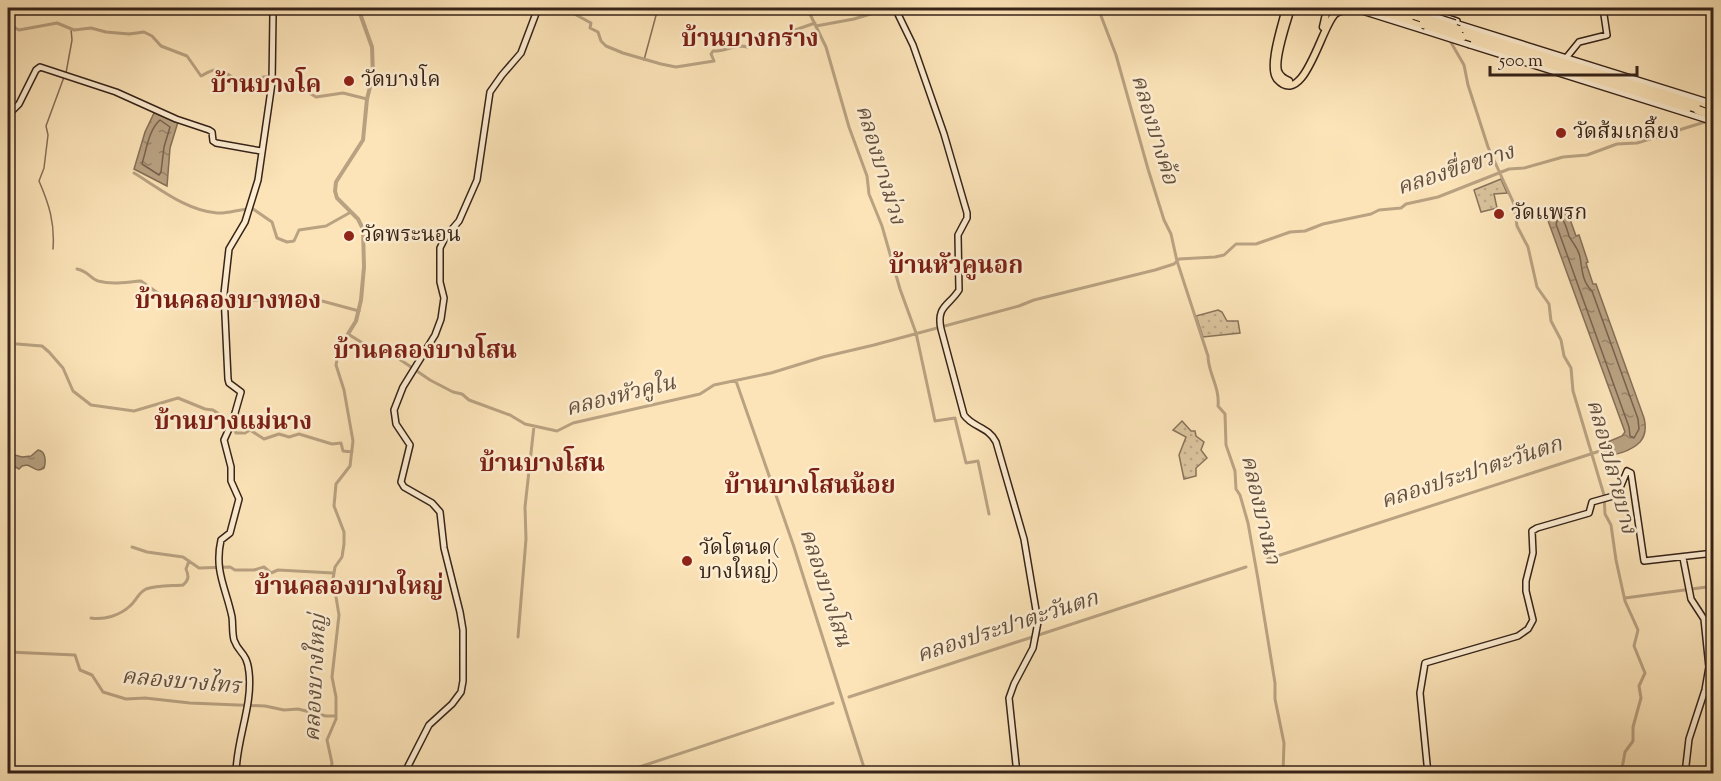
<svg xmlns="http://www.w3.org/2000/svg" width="1721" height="781" font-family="'Sorts Mill Goudy','Noto Serif Thai',serif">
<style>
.grass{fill:url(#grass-dots);stroke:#88735b;stroke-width:1.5}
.water{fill:url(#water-ripples);stroke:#856f58;stroke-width:1.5}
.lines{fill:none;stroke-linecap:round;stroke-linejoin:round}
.shore{stroke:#78624e;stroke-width:1.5}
.stream{stroke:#856f58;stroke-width:1.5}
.canal{stroke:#b9a282;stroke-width:3}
.river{stroke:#b9a282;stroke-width:4}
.secondary-casing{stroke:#362319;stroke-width:8}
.primary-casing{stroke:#362319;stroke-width:9}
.highway-casing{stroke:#362319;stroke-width:10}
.secondary{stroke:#fdedd1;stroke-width:5}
.primary{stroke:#fce4b8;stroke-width:6}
.highway{stroke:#fce4b8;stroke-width:8}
.secondary-bridge-casing{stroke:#362319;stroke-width:8;stroke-linecap:butt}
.highway-bridge-casing{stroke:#362319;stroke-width:10;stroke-linecap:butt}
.secondary-bridge{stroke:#fdedd1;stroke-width:5}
.highway-bridge{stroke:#fce4b8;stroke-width:8}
.poi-dot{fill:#8f2418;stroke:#fdedd1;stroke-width:2}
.labels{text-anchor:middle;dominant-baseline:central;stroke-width:5;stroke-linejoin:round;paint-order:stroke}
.poi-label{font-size:21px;fill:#362319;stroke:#fdedd1;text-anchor:start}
.water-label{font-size:22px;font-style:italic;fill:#644f3e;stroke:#fdedd1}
.quarter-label{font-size:24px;font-weight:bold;fill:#7a1f14;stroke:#fdedd1}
</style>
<defs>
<pattern id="grass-dots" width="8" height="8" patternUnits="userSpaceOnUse" patternTransform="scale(1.5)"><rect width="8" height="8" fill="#dac39d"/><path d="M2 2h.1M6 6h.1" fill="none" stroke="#bca787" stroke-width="1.8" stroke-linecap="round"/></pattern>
<pattern id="water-ripples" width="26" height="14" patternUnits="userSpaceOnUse" patternTransform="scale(1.5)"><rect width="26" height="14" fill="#b9a282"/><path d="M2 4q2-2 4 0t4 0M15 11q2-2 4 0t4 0" fill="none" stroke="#97846a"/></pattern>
</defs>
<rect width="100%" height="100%" fill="#fce4b8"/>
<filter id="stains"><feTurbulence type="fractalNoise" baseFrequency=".00333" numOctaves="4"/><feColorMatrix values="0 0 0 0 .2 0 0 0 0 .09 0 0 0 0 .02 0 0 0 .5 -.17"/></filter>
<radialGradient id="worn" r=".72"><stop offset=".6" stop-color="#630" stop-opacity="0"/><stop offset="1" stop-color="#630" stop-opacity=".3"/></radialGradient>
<path class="grass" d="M1501,179L1507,193L1494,194L1497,208L1481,212L1474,190Z
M1218,310L1222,312L1227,321H1238L1240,333L1203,337L1196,316Z
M1182,421L1191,431H1195L1196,436L1204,442L1201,450L1207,458L1196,468V476L1184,479L1179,455L1186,437L1173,430Z"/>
<path class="water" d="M155,111L178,122L170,148L167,186L134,169L145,132Z
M1567,211L1576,236L1579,235L1588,262L1586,263L1593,284H1596L1644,418C1646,426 1646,435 1640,442C1632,450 1613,458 1604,453L1603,444L1622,436L1625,432L1547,218Z
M38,450C46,451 46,462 44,468C36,473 34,467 27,465L22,466L19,469L10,464V458L15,455L22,457L31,456Z"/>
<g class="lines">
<path class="shore" d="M160,120L170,127L164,147L161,172L159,175L142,164C146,151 149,129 160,120Z
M1562,219C1566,224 1567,230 1569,236C1573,244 1578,247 1580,257C1582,268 1582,282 1592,291L1638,419L1639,429L1634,438L1630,436L1629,427L1556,224L1557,221Z"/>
<path class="stream" d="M644,60L658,8
M66,73L72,40L71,29
M53,249C55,223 49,204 39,181L44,168L48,135L46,126L64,77"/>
<path class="canal" d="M565,8L569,11L591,23L590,28L598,32L601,41L606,46L623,53L661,64L676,67L714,61L711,54L713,51C725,52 736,43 747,47L815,23
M807,8L826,47L849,127L867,176L869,194L882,226L900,289L916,333L935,421L955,418L966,463L978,461L989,514
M1098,8L1116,55L1148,169L1164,220L1171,234L1177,261L1208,356C1208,373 1220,387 1218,406L1225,414L1226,445L1235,471L1236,489L1240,495L1248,523L1258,579L1275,683V699L1284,743L1283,774
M1431,8L1436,15
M8,24L19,30L57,23L74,30L91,28L106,32L129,34L144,32L152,36L161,46L187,56L201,76C205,74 211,70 215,70C226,68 239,87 253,86L258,78L271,76L277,80L283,90L303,89L316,97L343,93L367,99
M816,26L854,19L890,8
M1449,39L1464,65L1468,85L1488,147L1514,204L1517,226L1528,247L1537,287L1549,304L1551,321L1561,340L1564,356L1571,368L1573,391L1604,495L1605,514L1611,525L1616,560L1625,601L1638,630L1634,646L1645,673L1639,686L1641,698L1633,727V741L1625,752L1621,774
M134,173C159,188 187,211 217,213C229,214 241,208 253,209L272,222L277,238L287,242L294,241L299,230L326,226L351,212
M77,269C90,272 89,278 98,281C113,285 126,282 141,281L162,296L171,300L201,298L231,302L246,300L322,301L359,311
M17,344L42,346L49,352L63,368L73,391L91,405L134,411L178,398L205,409L213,410L230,421L236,433H245L250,430L264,439L279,434L289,437L299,434L332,444L341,443L343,451L352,452
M736,381L793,544L866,774
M132,547L147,552L183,557L199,568L230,567L235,570H254L264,567L271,573L278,570L333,573
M1268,559L1606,449
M1625,598L1714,586
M91,618C104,620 119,616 130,606C136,601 138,593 146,589C157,585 172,586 183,585C189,580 189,576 186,569L189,561
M518,637L526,539L525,507L534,426
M8,652L75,655L80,670L92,675L103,692L126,699L145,698L190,703L265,706L284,710L298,709L326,716H335
M849,697L1246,567
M330,774L332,763L327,740L336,719V697L332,677L339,615L333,579L335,567L342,557L344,544V532L334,506L336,484L350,466L353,441L344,390L336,365L339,349L348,334L369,347L392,354L430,380L453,392L462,394L469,400L510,415L525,424L557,431L573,423L700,394L714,385L771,373L823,357L874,345L1019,306L1034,300L1155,270L1174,264L1179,259L1215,257L1224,255L1236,244H1256L1290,232L1305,231L1323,224L1371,214L1379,210L1401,208L1406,204L1438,197L1509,169L1524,168L1563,157L1587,155L1617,144L1637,143L1708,121
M618,774L833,703"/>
<path class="river" d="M348,334L356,321L361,300L364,267L363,229L358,219L337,198L335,191L336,182L363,140L367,99L373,75L372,47L358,8"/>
<defs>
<path id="secondary" d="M895,8L913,45L944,134L967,213V218L958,235L959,290C949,306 936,306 941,329L964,415C972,427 989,427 996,442L1024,539L1038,622L1033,648L1014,684L1009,698L1017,774
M1359,10L1426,31
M1442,16L1457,21
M1455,23L1714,104
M1470,45L1689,114
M1566,58L1579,42L1607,35L1603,8
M8,115L19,104L36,70L40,67L116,92L176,119L209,130L212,132L213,141L216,143L261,151
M1627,471L1631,473L1644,561L1714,553
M1683,558L1691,599L1704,619L1709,667L1705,690L1689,739L1685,774
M236,774C236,740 253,706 249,672C247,652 239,654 234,640C232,632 233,624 232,617C226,588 214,571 221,540L230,533L239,499L231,481V467L224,440L233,420L241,392L229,383L228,379L224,294L229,249L245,222L258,180L272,83L273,14L268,10L252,8
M404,774L429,725L452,704L461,692L463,681V630L460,612L444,548L440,512L432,503L404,487L401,482L410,445L396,424L394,410L403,387L435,335L441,319L444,298L440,282V248L446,236L459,221L477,180L490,92L502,75L521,53L538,8
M1428,774L1420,693L1425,663L1518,636L1528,629L1533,620L1526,591V581L1533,553L1532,531L1537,528L1589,513L1592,502L1617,495L1627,471"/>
<path id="primary" d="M1286,8C1283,22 1267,67 1277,79C1304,109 1321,27 1335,14C1342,8 1353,10 1361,10
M1323,27L1326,14L1325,8
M1289,81C1284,79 1280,77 1278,71C1274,58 1287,22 1291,8"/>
<path id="highway" d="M1370,8L1423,24
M1390,8L1414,15
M1459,30L1714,110
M1462,37L1696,110"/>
</defs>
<use href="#secondary" class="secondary-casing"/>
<use href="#primary" class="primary-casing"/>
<use href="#highway" class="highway-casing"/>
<use href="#secondary" class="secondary"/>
<use href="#primary" class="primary"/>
<use href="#highway" class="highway"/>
<defs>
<path id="secondary-bridge" d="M1415,10L1455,23
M1426,31L1470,45
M1689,114L1714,122"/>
<path id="highway-bridge" d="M1414,15L1459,30
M1423,24L1462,37
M1698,110L1714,116"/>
</defs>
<use href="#secondary-bridge" class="secondary-bridge-casing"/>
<use href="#highway-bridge" class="highway-bridge-casing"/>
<use href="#secondary-bridge" class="secondary-bridge"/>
<use href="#highway-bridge" class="highway-bridge"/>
</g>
<g class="poi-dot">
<circle cx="349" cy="81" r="6"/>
<circle cx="1561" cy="133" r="6"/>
<circle cx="1499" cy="214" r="6"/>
<circle cx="349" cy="236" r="6"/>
<circle cx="687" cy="561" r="6"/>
</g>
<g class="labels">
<g class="poi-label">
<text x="361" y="81">วัดบางโค</text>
<text x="1573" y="133">วัดส้มเกลี้ยง</text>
<text x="1511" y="214">วัดแพรก</text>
<text x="361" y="236">วัดพระนอน</text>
<text x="699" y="549">วัดโตนด(<tspan x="699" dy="24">บางใหญ่)</tspan></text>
</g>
<g class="water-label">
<text transform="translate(1153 130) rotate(73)">คลองบางค้อ</text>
<text transform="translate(879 165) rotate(73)">คลองบางม่วง</text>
<text transform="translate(1456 171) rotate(-18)">คลองขื่อขวาง</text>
<text transform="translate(621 397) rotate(-14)">คลองหัวคูใน</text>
<text transform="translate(1610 467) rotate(75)">คลองปลายบาง</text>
<text transform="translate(1472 474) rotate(-18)">คลองประปาตะวันตก</text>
<text transform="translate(1259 510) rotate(77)">คลองบางนา</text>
<text transform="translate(824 588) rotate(72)">คลองบางโสน</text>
<text transform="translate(1008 628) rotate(-18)">คลองประปาตะวันตก</text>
<text transform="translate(317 678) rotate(-87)">คลองบางใหญ่</text>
<text transform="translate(181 683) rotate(5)">คลองบางไทร</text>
</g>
<g class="quarter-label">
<text x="750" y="40">บ้านบางกร่าง</text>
<text x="266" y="86">บ้านบางโค</text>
<text x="956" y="267">บ้านหัวคูนอก</text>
<text x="228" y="302">บ้านคลองบางทอง</text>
<text x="425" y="352">บ้านคลองบางโสน</text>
<text x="233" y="423">บ้านบางแม่นาง</text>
<text x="542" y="465">บ้านบางโสน</text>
<text x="810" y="487">บ้านบางโสนน้อย</text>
<text x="349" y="588">บ้านคลองบางใหญ่</text>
</g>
</g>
<rect width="1721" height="781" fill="none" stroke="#fce4b8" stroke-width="30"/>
<rect x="9" y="9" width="1703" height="763" fill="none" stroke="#362319" stroke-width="3"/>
<rect x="15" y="15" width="1691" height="751" fill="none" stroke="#362319" stroke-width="1.5"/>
<path d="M1490 66v9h147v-9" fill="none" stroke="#362319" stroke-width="3"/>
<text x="1499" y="66" font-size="18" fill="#362319" stroke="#fdedd1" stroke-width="4.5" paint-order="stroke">500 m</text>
<rect width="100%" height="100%" filter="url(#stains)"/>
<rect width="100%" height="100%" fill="url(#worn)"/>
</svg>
